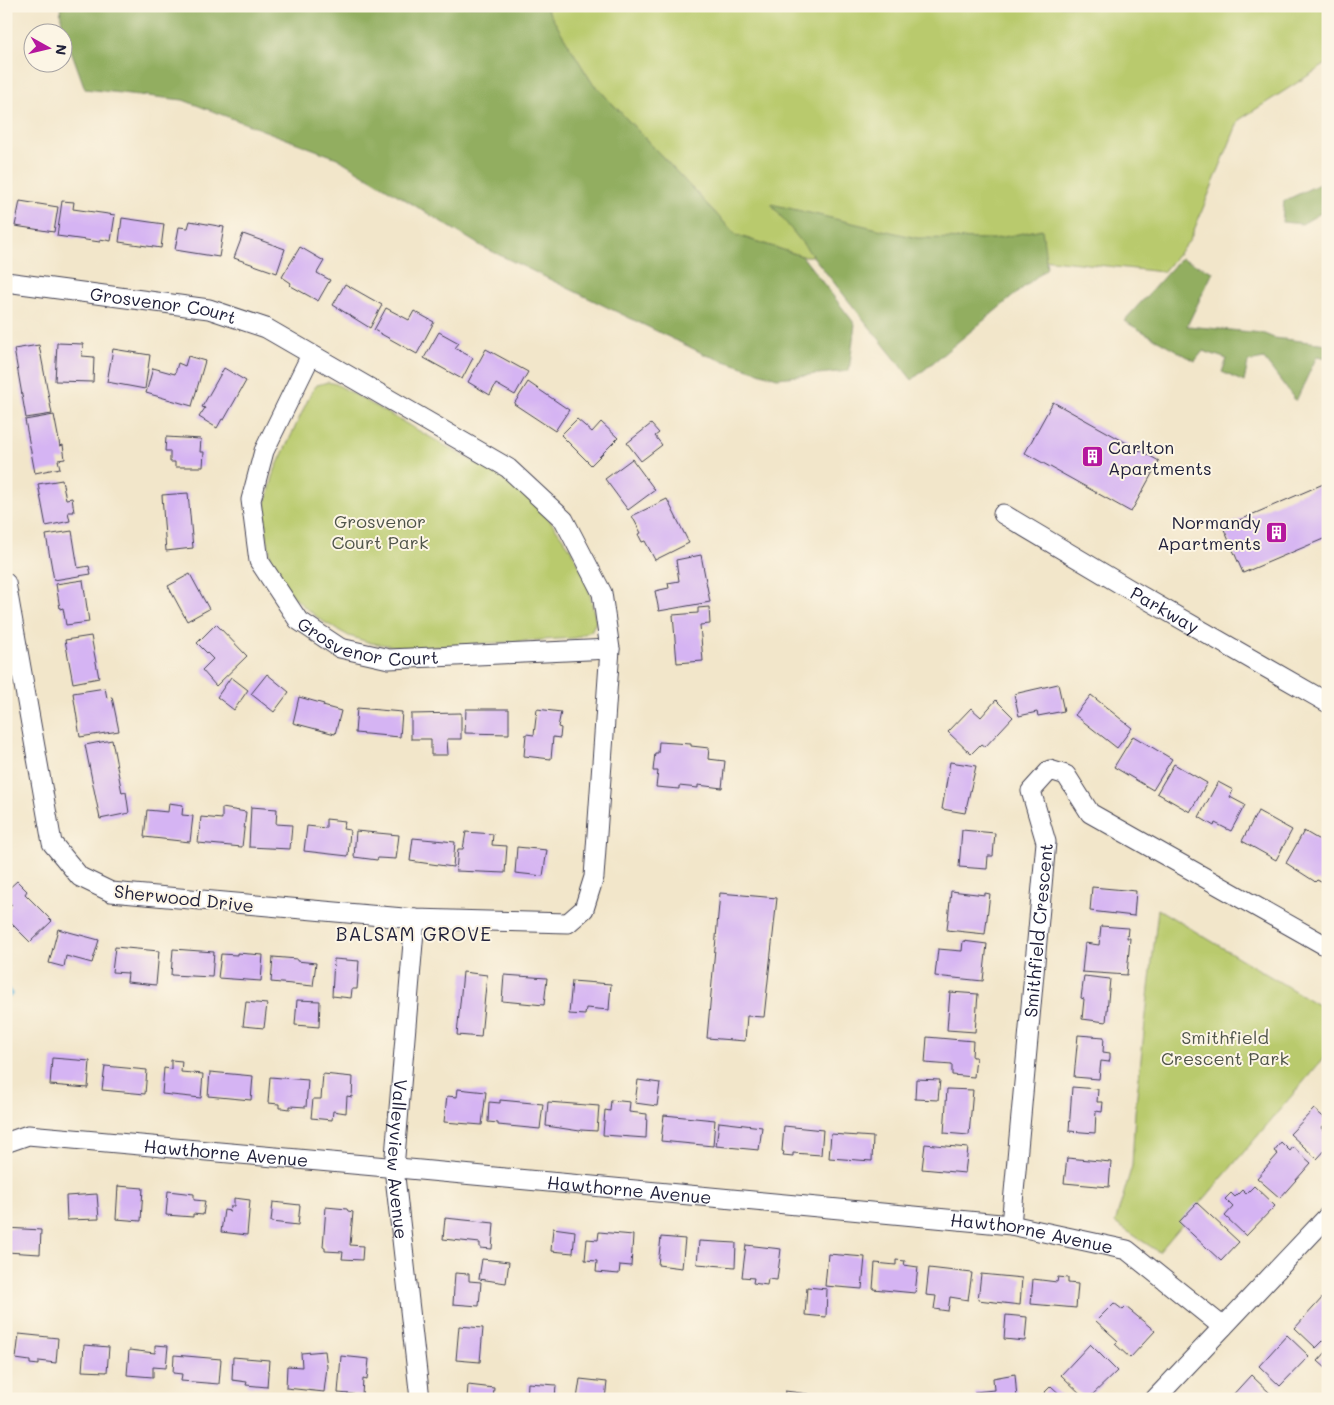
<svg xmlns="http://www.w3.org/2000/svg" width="1334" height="1405" font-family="Mali,sans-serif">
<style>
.green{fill:#b9ca6d;stroke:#6e7654}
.forest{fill:#92ae60;stroke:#5a684e}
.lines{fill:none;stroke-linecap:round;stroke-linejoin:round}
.stream{stroke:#60b3dc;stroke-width:5.5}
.building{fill:#d5b4f3}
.minor-casing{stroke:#413f50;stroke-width:21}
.minor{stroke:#fff;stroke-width:19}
.labels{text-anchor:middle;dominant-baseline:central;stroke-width:4;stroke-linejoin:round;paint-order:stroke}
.street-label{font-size:18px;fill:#22223b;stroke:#fcf5e5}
.poi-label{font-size:18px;fill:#22223b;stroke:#fcf5e5;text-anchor:start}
.park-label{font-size:18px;fill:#4f544a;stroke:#fcf5e5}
.neighbourhood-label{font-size:19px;letter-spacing:1px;fill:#22223b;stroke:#fcf5e5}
</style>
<rect width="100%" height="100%" fill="#fcf5e5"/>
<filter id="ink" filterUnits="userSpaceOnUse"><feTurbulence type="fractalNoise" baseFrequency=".02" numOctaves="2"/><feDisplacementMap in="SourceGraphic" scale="10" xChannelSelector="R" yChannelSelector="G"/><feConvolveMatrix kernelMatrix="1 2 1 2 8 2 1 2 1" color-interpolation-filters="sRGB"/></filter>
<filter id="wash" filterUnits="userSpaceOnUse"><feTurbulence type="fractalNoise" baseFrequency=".0096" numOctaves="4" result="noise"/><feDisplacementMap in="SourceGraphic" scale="20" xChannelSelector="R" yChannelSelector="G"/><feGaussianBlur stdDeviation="1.12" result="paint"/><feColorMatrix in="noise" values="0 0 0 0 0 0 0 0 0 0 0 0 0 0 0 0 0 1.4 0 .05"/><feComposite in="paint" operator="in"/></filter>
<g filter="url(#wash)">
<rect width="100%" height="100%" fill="#f2e6ca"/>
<path class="green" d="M543,6H1328V63L1239,120L1190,240L1163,272L1023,257L802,256L736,235L591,81Z
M328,382L336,384L513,484L545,514L571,549L587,581L596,622L591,631L575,638L410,648L371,643L349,636L324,622L309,611L294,597L278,575L271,561L266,529L265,507L275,470L312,391L317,385Z
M1158,909L1328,1011V1053L1159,1252L1115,1223L1132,1166L1135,1112Z"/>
<path class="forest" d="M60,6H545L591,81L736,235L802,256L855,324L849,371L777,378L706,355L481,246L337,158L183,100L85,89L62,25Z
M1328,180V209L1302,224L1282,222L1284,201Z
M771,204L917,238L994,239L1042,229L1047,268L912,380Z
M1181,258L1213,272L1187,326L1262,333L1274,338L1328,344V358L1317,356L1296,401L1264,359L1248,362L1244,382L1222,372L1227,359L1203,351L1195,361L1124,321Z"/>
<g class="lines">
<path class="stream" d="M6,989L10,994"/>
</g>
<g id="blocks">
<path class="building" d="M20,201L58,207L54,232L15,226Z
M62,201L74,202L73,209L115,215L111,241L100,239V242L57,236Z
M122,218L164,224L161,248L119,242Z
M190,221L224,227L219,257L175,250L179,227L188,228Z
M243,234L285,249L277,273L234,258Z
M300,247L324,261L317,273L330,280L318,301L291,286L290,285L291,283L282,277Z
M345,284L382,305L370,328L333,305Z
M386,308L409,320L414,311L434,322L417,354L374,330Z
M439,332L459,343L455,348L473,358L462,379L424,358Z
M57,343L83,344L82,356L94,357L93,382L55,381Z
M39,345L52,414L26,418L14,349Z
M113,349L150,355L145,389L107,382Z
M486,349L528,372L515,395L496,384L490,395L468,382Z
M188,356L205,361L192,406L146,393L153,368L175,374L178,363L185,366Z
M224,368L246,381L224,420L222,419L217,428L199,417L205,408L202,407Z
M528,382L569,410L555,431L514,404Z
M1053,402L1159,461L1131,512L1025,453Z
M54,415L60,446L63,445L65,459L58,460L60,468L35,473L25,420Z
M577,419L592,432L601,422L618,438L591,465L561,435Z
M651,424L659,433L655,436L662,445L641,461L627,443Z
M166,437L201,439L200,452H204L203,467H175V462H170V451H165Z
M632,459L655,490L628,510L605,479Z
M62,480L66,499L72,498L74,512H68L70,521L46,526L38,484Z
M1328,482V537L1243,573L1223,527Z
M188,493L193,548L166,551L162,495Z
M667,499L689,543L655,560L645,541L642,542L638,534L641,533L632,516Z
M72,531L78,568L89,566L91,574L54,580L46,535Z
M701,555L710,602L659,611L655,591L669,588L668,583L679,581L676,560Z
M190,574L209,609L187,621L168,586Z
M83,580L89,622L66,625L63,608L60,609L56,584Z
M709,607L710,624L700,625L703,661L677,663L673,615L698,613V608Z
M216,624L247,656L216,686L202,670L213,659L197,643Z
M91,636L99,678L73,683L65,640Z
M267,674L289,692L274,712L251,694Z
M231,677L248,690L234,710L217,697Z
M1058,684L1064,711L1038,716L1037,712L1019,716L1014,694Z
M105,688L107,698L112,697L119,731L80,737L73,693Z
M1091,695L1132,728L1117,748L1075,715Z
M299,697L324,704L323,706L341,711L335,734L293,723Z
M996,700L1013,717L985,747L981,744L971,754L948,732L971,708L981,717Z
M357,708L402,712L400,737L355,733Z
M466,709H509V734L465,733Z
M537,709L561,712L558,727L561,728L560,738L553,737L551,759L524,756L526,734L534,735Z
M461,713V739H447L448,755H431V739H411V714Z
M1133,736L1172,759L1153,790L1114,767Z
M112,740L122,793L126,792L129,813L100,819L85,745Z
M659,742L691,744V746L709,748L708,759L725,761L722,788L698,785V788L679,786V789L656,787L658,771H653L655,753H658Z
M950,762L976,766L965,813L942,809Z
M1174,764L1207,783L1190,812L1157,793Z
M1218,782L1233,790L1230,797L1245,805L1231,831L1215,823L1214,826L1199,817Z
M169,803L183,805L182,815L193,816L190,842L144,837L147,810L168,812Z
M251,807L277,809L276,824L292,825L290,849L249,847Z
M222,808L246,812L242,847L198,843L201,817L222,819Z
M1258,811L1292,830L1276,860L1242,841Z
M326,819L345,821L343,829L350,830L348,856L304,851L307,826L326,828Z
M962,830L995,833L993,856H988L987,869L959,867Z
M356,831L399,835L396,859L378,858L377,860L354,857Z
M1304,831L1328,845V879L1325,884L1317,880L1315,882L1314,881L1286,863Z
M466,832L493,834L492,845L507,846L505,873L456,871L458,849H463Z
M413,838L455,842L453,867L410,861Z
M517,847L547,850L543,876L515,873Z
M17,881L27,891L25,894L52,921L30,942L6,918V911L12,905L6,899V891Z
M1092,887L1136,891L1134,916L1090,911Z
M951,891L985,895V893L990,894L985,934L947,930Z
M720,893L777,898L764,1017L747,1016L745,1041L707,1038Z
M1101,926L1128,928L1127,938H1130L1127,975L1082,972L1085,943L1099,945Z
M58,929L99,940L92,963L66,956L64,967L49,963Z
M963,941L987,944L983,981L935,976L938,949L962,951Z
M115,947L159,951L156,985L127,982L128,973L112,972Z
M173,949L214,952L212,977L171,975Z
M237,953L263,955L261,981L218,978L221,954L237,955Z
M273,957L297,959V961L316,963L313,986L271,982Z
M334,959L359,961L357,989H352L351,998L332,996Z
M463,972L487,975L481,1037L457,1035Z
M504,975L547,978L544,1005L502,1001Z
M1084,976L1110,979L1106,1022L1082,1019L1084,999L1081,998Z
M572,981L611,984L609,1010L586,1008L585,1015L569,1014Z
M950,992L978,994L975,1032L947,1030Z
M297,1000L320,1001L319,1027L295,1025Z
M246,1002L267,1004L264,1028L243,1026Z
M1078,1035L1104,1037L1103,1052L1110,1053V1058L1109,1062L1101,1061L1099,1079L1074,1077Z
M927,1037L973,1041L972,1057H976L974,1077L952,1075V1065L925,1063Z
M52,1058L90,1061L88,1088L50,1085Z
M171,1060L182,1061L181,1072L203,1074L201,1098L162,1094L164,1068L171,1069Z
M105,1066L147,1070L145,1094L102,1090Z
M210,1072L253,1076L251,1100L208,1096Z
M323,1074L353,1077L352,1097L347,1096L346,1113L333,1111L332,1120L311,1118L313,1099H321Z
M270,1077L308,1080L306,1107L290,1106V1109L283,1108H279V1104L268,1103Z
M916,1079L940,1080L938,1100L915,1099Z
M638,1080L660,1083L657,1106L635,1103Z
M1072,1087L1098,1089L1097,1102H1103L1102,1112L1096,1111L1095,1133L1069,1131Z
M458,1089L486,1092L482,1125L444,1122L447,1096L457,1097Z
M947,1089L973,1090L969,1135L944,1133Z
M500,1100L543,1104L540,1129L498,1125V1123L488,1122L489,1102L500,1103Z
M611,1100L630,1102L629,1112L647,1114L646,1138L603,1135L605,1110L610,1111Z
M548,1102L599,1106L597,1131L581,1130L580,1131L546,1126Z
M1314,1109L1328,1121L1321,1128L1328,1134V1147L1317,1159L1290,1134Z
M664,1115L715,1120L713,1146L661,1141Z
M719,1122L762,1127L759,1150L716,1146Z
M784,1126L823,1130L821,1155L793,1153V1156L783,1155L784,1152L782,1151Z
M831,1134L873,1137L872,1161L829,1158Z
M1281,1142L1290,1151L1293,1147L1311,1163L1280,1198L1257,1178L1278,1154L1274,1151Z
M925,1144L968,1148L965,1173L922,1169Z
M1067,1158L1111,1162L1109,1187L1064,1183Z
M118,1186L143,1188L141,1221L116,1219Z
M1254,1186L1275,1206L1246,1236L1225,1216L1233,1207L1225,1199L1231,1193L1235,1197L1242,1190L1246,1194Z
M168,1191L194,1194V1200L205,1201L203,1215L193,1214V1217L166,1215Z
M97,1194L99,1219L67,1220L66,1196Z
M234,1198L250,1200L247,1235L221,1232L224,1210L230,1211L231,1206H234Z
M273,1202L300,1205L298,1225L271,1222Z
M1197,1203L1239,1242L1221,1261L1179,1222Z
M326,1207L347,1209L348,1211L353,1212L350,1245L363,1246L362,1260L342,1259L343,1252L325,1251V1247H323Z
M445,1218L494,1223L492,1249L480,1248V1243L443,1239Z
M6,1228L41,1230L40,1254L6,1252Z
M553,1228L575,1231L573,1253L551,1251Z
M599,1232L633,1235L631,1266L620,1265L619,1274L596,1272L597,1261L585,1260L587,1239L598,1240Z
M661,1237L685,1239L682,1268L658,1265Z
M699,1241L736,1243L735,1267L697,1264Z
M746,1245L781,1249L777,1280L768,1279L767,1285L753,1283L754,1278L742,1277Z
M828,1254L865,1257L862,1289L825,1286Z
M482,1259L509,1262L506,1283L479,1279Z
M896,1260L905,1261L904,1265L918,1267L915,1293L873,1289L875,1263L896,1265Z
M929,1268L972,1273L968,1300L950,1297L948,1311L934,1309L936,1296L926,1295Z
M455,1273L469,1274V1281L481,1282L479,1306L453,1304Z
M981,1274L1022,1278L1020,1305L978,1300Z
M1058,1277L1068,1278V1283L1078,1284L1076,1308L1031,1304L1033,1279L1057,1282Z
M807,1287L827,1289L826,1317L805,1315Z
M1323,1297L1328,1302V1336L1316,1348L1295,1328Z
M1114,1303L1123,1310L1126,1307L1155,1331L1130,1358L1115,1344L1118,1341L1096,1321Z
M1006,1315L1027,1317L1025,1341L1004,1339Z
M459,1326L483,1328L480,1362L456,1360Z
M19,1334L58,1338L56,1363L39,1361V1365L30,1364V1361L16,1359Z
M1287,1335L1309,1356L1280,1386L1259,1366Z
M1090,1344L1117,1371L1088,1399H1086L1061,1375Z
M84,1345L109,1347L107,1372L82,1371Z
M155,1345L168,1346L166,1368L153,1367V1377L127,1375L129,1350L155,1353Z
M1328,1350V1370L1318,1361Z
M325,1351L327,1367L324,1392L286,1388L287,1366L302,1367L301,1353Z
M174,1355L221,1359L219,1384L181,1381L182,1374L173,1373Z
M341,1356L369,1359L367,1380L363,1379L362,1395L338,1393Z
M233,1357L269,1360L267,1387L246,1385L247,1382L232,1380Z
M1015,1374L1017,1399H976L975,1392L994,1390L993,1378Z
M1251,1375L1273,1396L1271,1399H1229Z
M580,1379L607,1382L605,1399H577Z
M528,1383L556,1385L555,1399H527Z
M468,1385L494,1388L493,1399H467Z
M1051,1386L1065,1399H1038Z
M785,1391L809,1394L808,1399H784Z"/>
</g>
</g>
<g filter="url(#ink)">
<use href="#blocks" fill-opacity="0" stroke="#413f50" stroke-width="1"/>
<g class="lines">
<defs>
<g id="minor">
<path id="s1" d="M6,282L209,309L266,328L508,468L564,520L602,593L610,649L594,877L584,909L568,923L415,919L111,892L80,877L52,843L6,583"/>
<path id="s2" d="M311,355L264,451L251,500L259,561L298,620L340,648L389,659L610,649"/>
<path id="s3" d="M1003,514L1129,589L1328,703"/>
<path id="s4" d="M415,919L394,1168L420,1399"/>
<path id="s5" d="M8,1142L28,1135L420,1170L1011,1225L1127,1250L1223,1327"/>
<path id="s6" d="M1011,1225L1046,842L1031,791L1050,770L1066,775L1090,813L1328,947"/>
<path d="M1155,1399L1328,1216"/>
</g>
</defs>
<use href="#minor" class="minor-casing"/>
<use href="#minor" class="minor"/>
</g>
</g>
<defs>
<symbol id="building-square" viewBox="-11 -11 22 22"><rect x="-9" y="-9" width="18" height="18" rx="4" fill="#b5179e" stroke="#fcf5e5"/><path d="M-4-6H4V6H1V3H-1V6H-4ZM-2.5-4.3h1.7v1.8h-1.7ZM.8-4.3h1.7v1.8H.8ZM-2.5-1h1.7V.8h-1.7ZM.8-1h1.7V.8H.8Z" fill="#fff"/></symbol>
</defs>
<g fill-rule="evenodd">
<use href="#building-square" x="1080" y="444" width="25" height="25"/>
<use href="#building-square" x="1264" y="520" width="25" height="25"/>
</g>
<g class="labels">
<g class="street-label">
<text stroke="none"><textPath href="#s1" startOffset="159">Grosvenor Court</textPath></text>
<text stroke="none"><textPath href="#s3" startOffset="188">Parkway</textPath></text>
<text stroke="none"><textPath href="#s2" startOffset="366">Grosvenor Court</textPath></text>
<text transform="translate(184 898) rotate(6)">Sherwood Drive</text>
<text stroke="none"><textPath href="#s6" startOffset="296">Smithfield Crescent</textPath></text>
<text stroke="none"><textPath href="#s5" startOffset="220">Hawthorne Avenue</textPath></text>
<text stroke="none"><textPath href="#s4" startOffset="241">Valleyview Avenue</textPath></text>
<text stroke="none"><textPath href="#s5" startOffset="625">Hawthorne Avenue</textPath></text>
<text stroke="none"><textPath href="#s5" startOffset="1030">Hawthorne Avenue</textPath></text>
</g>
<g class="poi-label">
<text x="1108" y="447">Carlton<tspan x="1108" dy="21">Apartments</tspan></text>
<text x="1261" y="522" text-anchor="end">Normandy<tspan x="1261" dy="21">Apartments</tspan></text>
</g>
<g class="park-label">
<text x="380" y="521">Grosvenor<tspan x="380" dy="21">Court Park</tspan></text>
<text x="1225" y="1037">Smithfield<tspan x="1225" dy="21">Crescent Park</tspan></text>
</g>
<g class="neighbourhood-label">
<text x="414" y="933">BALSAM GROVE</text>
</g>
</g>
<rect width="1334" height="1405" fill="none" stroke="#fcf5e5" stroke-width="25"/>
<g transform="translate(48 48) rotate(98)"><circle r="24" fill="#fcf5e5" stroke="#a5a1a1"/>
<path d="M0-4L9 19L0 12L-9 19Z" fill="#b5179e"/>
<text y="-8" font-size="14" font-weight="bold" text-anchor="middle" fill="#22223b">N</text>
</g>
</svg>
